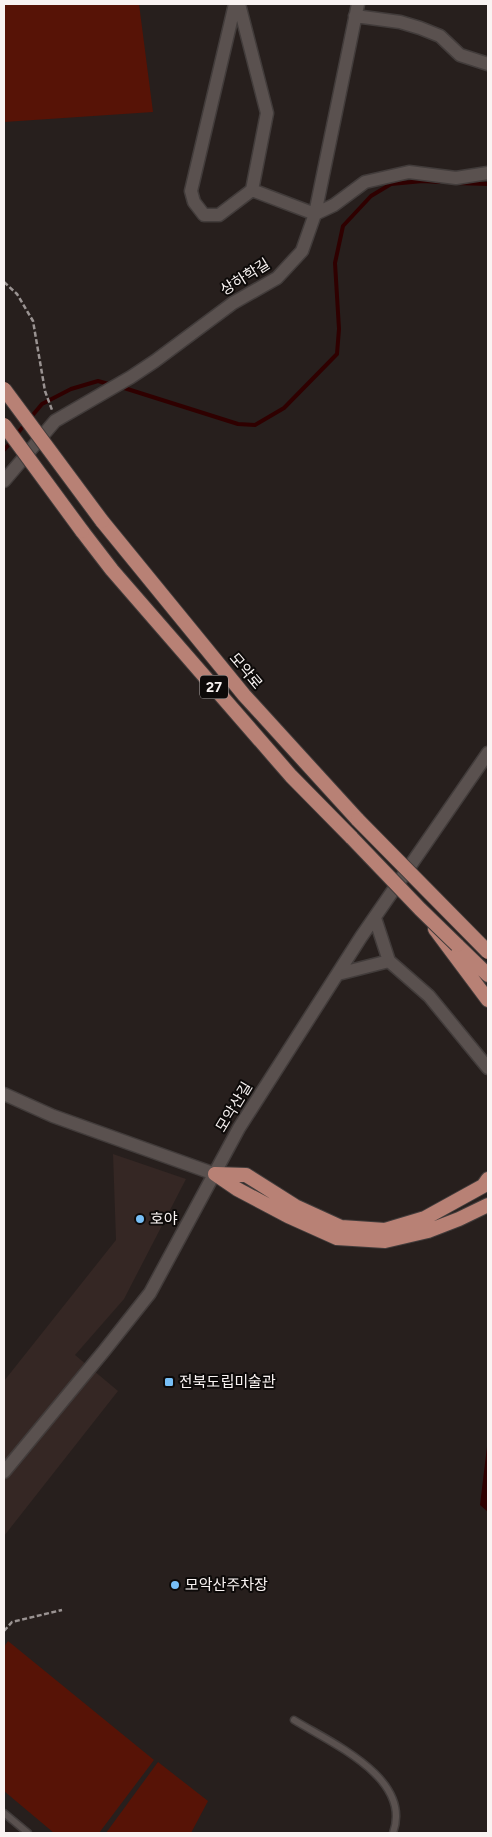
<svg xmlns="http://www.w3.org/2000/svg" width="492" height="1837" font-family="Figtree,'Noto Sans KR',sans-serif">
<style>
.built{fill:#352724}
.green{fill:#571306}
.water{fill:#2f0000}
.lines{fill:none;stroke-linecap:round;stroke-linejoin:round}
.stream{stroke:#2f0000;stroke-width:4}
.service-casing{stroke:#423c3b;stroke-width:9}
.minor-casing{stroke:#423c3b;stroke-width:15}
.primary-casing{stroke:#423c3b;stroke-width:16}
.path{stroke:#9a9392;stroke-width:2.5;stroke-dasharray:5 2.5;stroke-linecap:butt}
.service{stroke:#5a514f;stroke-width:6}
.minor{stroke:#5a514f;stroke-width:12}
.primary{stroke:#b88175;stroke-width:14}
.primary-bridge-casing{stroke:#423c3b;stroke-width:16;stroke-linecap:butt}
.primary-bridge{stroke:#b88175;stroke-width:14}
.poi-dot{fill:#77bff7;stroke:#0d0a09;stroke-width:2}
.labels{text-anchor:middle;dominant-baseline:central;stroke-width:4;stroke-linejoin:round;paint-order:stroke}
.shield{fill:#0d0a09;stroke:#b2adac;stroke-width:1}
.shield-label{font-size:14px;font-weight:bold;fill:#f9f3f2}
.street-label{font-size:15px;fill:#f9f3f2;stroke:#0d0a09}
.poi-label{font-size:15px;fill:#f9f3f2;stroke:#0d0a09;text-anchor:start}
</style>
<rect width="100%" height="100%" fill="#271f1d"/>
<path class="built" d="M113,1154L186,1179L124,1299L75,1355L118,1391L4,1536V1381L116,1240Z"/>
<path class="green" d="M4,4H139L153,112L4,122Z
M8,1641L154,1760L99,1833H54L4,1791V1647Z
M158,1762L208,1801L191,1833H106Z"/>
<path class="water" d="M488,1438V1512L480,1505Z"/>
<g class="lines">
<path class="stream" d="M456,183L488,184
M121,387L238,424L255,425L284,408L337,354L339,329L335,263L343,226L371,196L391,184L423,181L439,182
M16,435L42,404L71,389L98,381L112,385
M4,450L12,441"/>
<defs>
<path id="service" d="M294,1720C331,1743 413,1778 393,1833
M4,1813L28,1833"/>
<path id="minor" d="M235,4L191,191L194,202L204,215H219L252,190L315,214L334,205L365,182L409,172L456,178L488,173
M239,4L267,113L252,190
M355,16L400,22L420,28L440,36L460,55L488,64
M4,481L55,421L131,377L155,361L233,303L277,278L302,251L315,214L358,4
M375,918L389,961L429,996L488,1068
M338,974L389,961
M4,1094L53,1116L215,1174
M4,1472L104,1351L150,1293L239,1128L361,937L488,753"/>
<path id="primary" d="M102,521L244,695L358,820
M82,531L112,570L291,776L352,838
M435,929L488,1000
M457,945L488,975
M215,1174L246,1175L295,1206L341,1227L385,1230L425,1218L483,1186L488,1179
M215,1174L237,1189L288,1216L337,1238L385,1241L428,1231L459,1219L488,1205"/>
</defs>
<use href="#service" class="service-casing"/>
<use href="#minor" class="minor-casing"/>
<use href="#primary" class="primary-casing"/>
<path class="path" d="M4,282L17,294L33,321L45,391L52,410
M4,1631L12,1622L62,1610"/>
<use href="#service" class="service"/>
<use href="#minor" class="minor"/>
<use href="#primary" class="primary"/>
<defs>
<path id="primary-bridge" d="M4,389L102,521
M4,425L82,531
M358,820L488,952
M352,838L420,909L457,945"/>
</defs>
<use href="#primary-bridge" class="primary-bridge-casing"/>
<use href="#primary-bridge" class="primary-bridge"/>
</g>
<g class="poi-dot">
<circle cx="140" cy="1219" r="5"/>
<rect x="164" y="1377" width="10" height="10" rx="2.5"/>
<circle cx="175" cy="1585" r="5"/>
</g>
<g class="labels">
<rect class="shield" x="200" y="675.5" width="28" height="23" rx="4"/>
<g class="shield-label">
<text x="214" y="687">27</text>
</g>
<g class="street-label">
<text transform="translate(245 277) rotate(-32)">상하학길</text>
<text transform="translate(246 671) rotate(50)">모악로</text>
<text transform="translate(234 1107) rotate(-59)">모악산길</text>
</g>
<g class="poi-label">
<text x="150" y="1219">호야</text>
<text x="179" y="1382">전북도립미술관</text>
<text x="185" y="1585">모악산주차장</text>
</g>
</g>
<rect width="492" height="1837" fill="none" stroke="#f9f3f2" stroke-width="10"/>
</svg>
